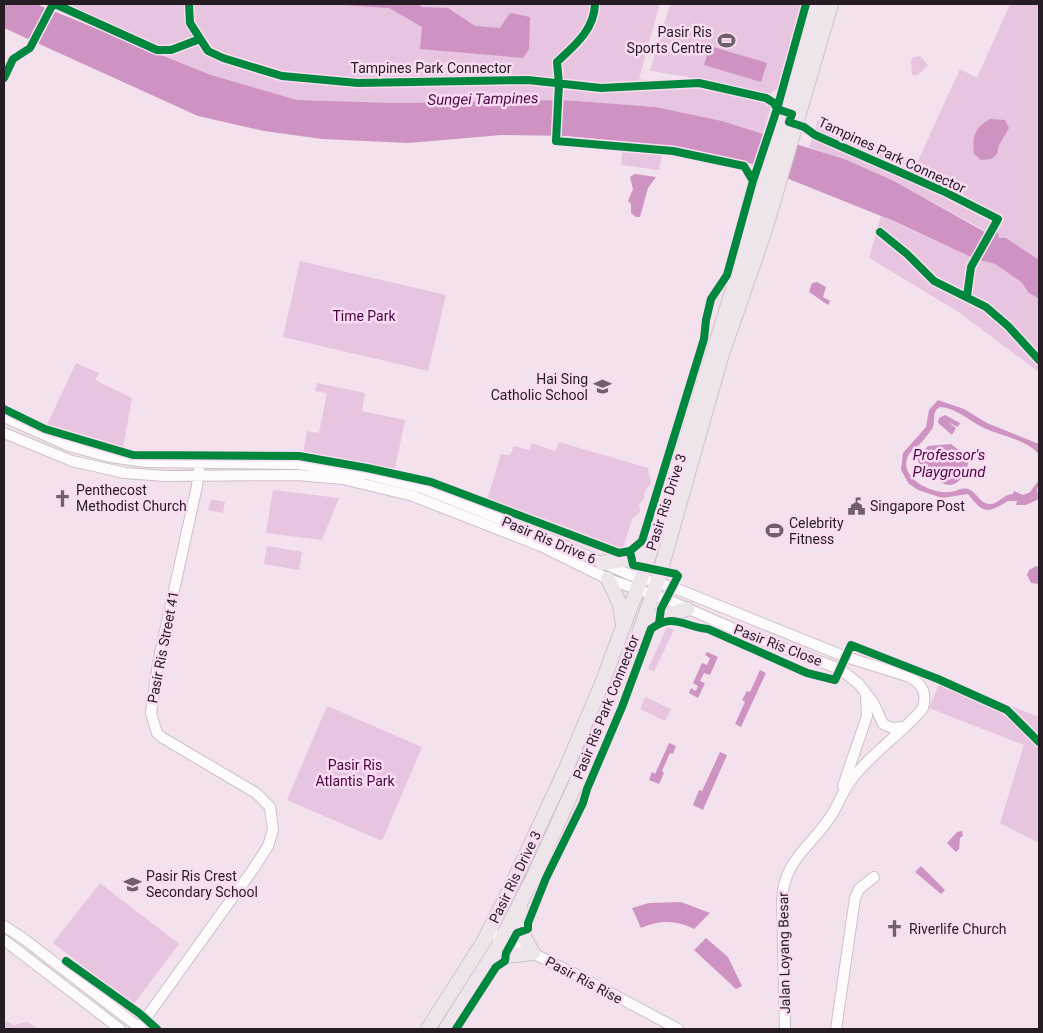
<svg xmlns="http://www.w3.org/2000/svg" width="1043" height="1033" font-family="Roboto,sans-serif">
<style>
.green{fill:#e7c4df}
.water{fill:#ce93c2}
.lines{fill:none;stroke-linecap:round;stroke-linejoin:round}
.minor-casing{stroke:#cdc0c9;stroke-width:12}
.major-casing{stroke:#cbc3c9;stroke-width:16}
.minor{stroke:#fdfbfc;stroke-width:10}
.major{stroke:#eee5eb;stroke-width:14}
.cycleway-casing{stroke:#f9dcf2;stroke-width:11}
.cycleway{stroke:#00873e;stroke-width:8}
.labels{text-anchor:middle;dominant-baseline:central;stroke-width:5;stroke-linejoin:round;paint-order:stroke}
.poi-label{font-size:14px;fill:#261c24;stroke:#f9dcf2;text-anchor:start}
.street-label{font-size:14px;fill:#261c24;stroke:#f9dcf2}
.park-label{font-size:14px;fill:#4a0141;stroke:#f9dcf2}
.water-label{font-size:15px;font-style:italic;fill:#4f0646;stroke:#f9dcf2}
</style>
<rect width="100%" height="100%" fill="#f3e2ee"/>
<path class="green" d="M51,4H660L639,79L752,98L772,104L763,133L722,121L656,107L563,100L398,103L297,100L211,75L49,7Z
M670,4H803L779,87L767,96L688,77L650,71Z
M1010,4H1039V260L894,181L809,147L818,120L917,163L960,69L977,78Z
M920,56L928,65L918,75H912L911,61L913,57Z
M623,148L662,152L659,170L621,165Z
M881,216L975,259L995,264L1021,282L1029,293L1039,299V372L957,311L869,258Z
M300,261L446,295L428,371L283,337Z
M76,363L99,373L95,380L132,398L122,453L45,429Z
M317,383L365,393L362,411L405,420L394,473L303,454L307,431L319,433L327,393L315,391Z
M559,442L648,468L651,484L645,490L644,499L639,505L640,512L632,519L622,552L487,500L501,454L510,455L514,446L529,450L532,443L555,451Z
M273,490L339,498L322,540L266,533Z
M211,499L225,502L223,513L208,510Z
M267,546L302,552L299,570L264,564Z
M667,627L674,630L654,671L648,669Z
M941,679L1039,717V843L1000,823L1024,745L929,708Z
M645,697L671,709L665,721L640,709Z
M327,706L422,747L382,841L287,800Z
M100,883L179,944L133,1005L53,943Z
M4,1020L14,1025L27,1022L38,1029H4Z"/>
<path class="water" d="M4,4H36L211,75L297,100L398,103L563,100L656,107L722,121L844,159L894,181L985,232L996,227L999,238H1006L1039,260V299L1029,293L1021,282L995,264L975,259L896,222L749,163L672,146L565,136L502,135L408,143L322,139L264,131L198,116L4,28Z
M326,4H418L422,7L448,8L475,26L500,28L510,13L530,17L529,49L523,58L420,49L422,27L389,8Z
M710,46L767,63L761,82L704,65Z
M990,119L1005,120L1009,128L999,145L997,154L991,159L981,160L974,154C972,137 974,128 990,119Z
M635,174L656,177L648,188L640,217H636L631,213V204L628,201L633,189L630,177Z
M817,282L826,287L823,297L830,301L828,305L809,292L812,283Z
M938,400L964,409L987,423L1039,444V454C1025,439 1000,436 982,427C968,420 956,408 940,407C931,412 936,419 933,427C932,430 924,439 922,442C917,448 909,450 907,459C901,479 932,494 949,492C956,492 961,487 968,489C977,492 979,503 989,504C998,505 1003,494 1013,494L1014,491L1023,495L1030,492L1039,480L1037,491L1039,499L1026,505H1016L1017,501H1008C988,513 984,515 968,494L942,498L918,490L909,484L901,470L903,453L926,427L929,410Z
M945,415L960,423L958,427L948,422L956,428L952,435L938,423L939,418Z
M951,444L969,458C968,471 957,493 941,482C937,479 934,474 929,471L919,473L920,466L917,458L928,446Z
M1036,566L1039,567V584L1031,583L1027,575L1029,570Z
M707,652L718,657L710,675L704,673L700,681L705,683L698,698L689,693L691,688L696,691L698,686L693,683L702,663L707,665L710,658L705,655Z
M760,670L766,673L741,727L735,724L745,702L742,700L747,691L750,692Z
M669,743L676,746L673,754L670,753L662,771L664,773L659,784L649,780L652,772L655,774Z
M720,752L727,755L703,810L693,805L699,790L702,791Z
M962,831L963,836L960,838L959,849L956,852L947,843L957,832Z
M921,866L945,890L941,894L915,872Z
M681,902L710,913L694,929C676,920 660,920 641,928L632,908L649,903Z
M706,938L728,957L742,986L736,989L694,950Z"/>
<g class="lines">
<defs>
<path id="minor" d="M4,417L69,446L110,457L146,462L298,464L366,474L422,488L545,537L630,575L672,587L846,657L910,677C923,685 927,693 923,708C902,734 872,752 852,779C843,790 839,804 831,816C811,847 784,859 782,900L785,1029
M4,433L72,461L125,473L165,476L297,475L343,479L413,496L541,546L608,579L666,599L748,635L840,669L859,684L874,704L883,724L892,728L903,727
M843,786L867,716L866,695
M4,926L24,939L141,1029
M489,932L573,973L678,1029
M4,940L120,1029
M138,1029L254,868L268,846L273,830L270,807L256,793L163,738L157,733L151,713L158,663L197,486L199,470
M836,1029L855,898L859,889L874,877"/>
<path id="major" d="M602,563L632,559L652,545
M608,579L620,604L623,626
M641,631L654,619L687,609
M487,966L506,956L533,953L524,937L520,906
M428,1029L484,941L510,889L565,771L601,686L641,579L670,492L755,218L817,4
M446,1029L497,948L533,878L611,706L633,650L657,583L721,357L765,230L831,4"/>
</defs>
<use href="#minor" class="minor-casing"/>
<use href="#major" class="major-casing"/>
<use href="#minor" class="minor"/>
<use href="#major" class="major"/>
<defs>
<path id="cycleway" d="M55,4L157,50H171L200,39
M189,4L190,23L208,51L223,58L282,76L358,83L528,80L601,88L699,83L766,98L774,103L777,109L753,181L744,166L673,151L556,141L559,84L557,62C575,45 594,30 595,4
M806,4L777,109L792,114L789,122L804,127L815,135L943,191L998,219L971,267L967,296
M4,78L13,59L30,48L53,4
M880,232L907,254L934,281L986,307L1008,326L1039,360
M4,409L45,429L133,455L299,456L367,468L431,482L619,553L630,551
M659,623L661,609L678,576L676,574L633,565L630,551L642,541L704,339L706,320L711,299L727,275L753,181
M66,961L139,1013L157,1029
M456,1029L496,967L505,961L506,953L517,933L528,929V923L546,878L583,803L587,789L622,707L651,629C673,612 684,627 708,629L807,673L835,680L851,645L938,679L1007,710L1039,742"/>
</defs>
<use href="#cycleway" class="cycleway-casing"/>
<use href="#cycleway" class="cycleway"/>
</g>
<defs>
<symbol id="stadium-bare" viewBox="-9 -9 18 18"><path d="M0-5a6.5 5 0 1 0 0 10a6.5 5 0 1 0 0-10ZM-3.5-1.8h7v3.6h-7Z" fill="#6e616b" stroke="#f9dcf2" stroke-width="2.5" paint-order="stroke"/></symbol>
<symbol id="school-bare" viewBox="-9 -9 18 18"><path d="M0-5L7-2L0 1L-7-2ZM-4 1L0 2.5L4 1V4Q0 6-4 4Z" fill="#6e616b" stroke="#f9dcf2" stroke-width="2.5" paint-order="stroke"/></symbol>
<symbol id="church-bare" viewBox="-9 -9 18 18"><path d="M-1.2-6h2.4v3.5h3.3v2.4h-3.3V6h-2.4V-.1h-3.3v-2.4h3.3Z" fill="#6e616b" stroke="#f9dcf2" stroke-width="2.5" paint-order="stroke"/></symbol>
<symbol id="civic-bare" viewBox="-9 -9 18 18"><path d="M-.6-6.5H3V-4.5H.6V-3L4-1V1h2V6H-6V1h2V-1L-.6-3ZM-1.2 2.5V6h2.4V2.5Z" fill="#6e616b" stroke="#f9dcf2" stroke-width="2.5" paint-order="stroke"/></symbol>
</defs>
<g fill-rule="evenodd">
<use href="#stadium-bare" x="714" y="28" width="25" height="25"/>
<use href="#school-bare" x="590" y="374" width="25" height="25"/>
<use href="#church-bare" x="50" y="486" width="25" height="25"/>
<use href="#civic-bare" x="844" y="494" width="25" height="25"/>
<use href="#stadium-bare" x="762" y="518" width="25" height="25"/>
<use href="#school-bare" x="120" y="872" width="25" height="25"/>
<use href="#church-bare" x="882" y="916" width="25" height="25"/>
</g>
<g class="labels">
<g class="poi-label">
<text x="712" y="32" text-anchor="end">Pasir Ris<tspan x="712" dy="16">Sports Centre</tspan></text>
<text x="588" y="379" text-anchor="end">Hai Sing<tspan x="588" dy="16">Catholic School</tspan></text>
<text x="76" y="490">Penthecost<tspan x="76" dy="16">Methodist Church</tspan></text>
<text x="870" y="506">Singapore Post</text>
<text x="789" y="523">Celebrity<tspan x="789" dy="16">Fitness</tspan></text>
<text x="146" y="876">Pasir Ris Crest<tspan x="146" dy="16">Secondary School</tspan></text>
<text x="909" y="929">Riverlife Church</text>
</g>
<g class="street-label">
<text x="431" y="68">Tampines Park Connector</text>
<text transform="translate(892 155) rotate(25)">Tampines Park Connector</text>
<text transform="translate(666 502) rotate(-72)">Pasir Ris Drive 3</text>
<text transform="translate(549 540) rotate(23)">Pasir Ris Drive 6</text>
<text transform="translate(778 645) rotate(21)">Pasir Ris Close</text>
<text transform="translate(163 647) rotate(-79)">Pasir Ris Street 41</text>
<text transform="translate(606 707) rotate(-68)">Pasir Ris Park Connector</text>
<text transform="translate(515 877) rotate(-64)">Pasir Ris Drive 3</text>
<text transform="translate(784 953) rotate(-91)">Jalan Loyang Besar</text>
<text transform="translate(584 980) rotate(28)">Pasir Ris Rise</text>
</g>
<g class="park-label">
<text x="364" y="316">Time Park</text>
<text x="355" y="765">Pasir Ris<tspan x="355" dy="16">Atlantis Park</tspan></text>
</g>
<g class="water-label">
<text transform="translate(483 99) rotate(-1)">Sungei Tampines</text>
<text x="949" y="455">Professor's<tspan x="949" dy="17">Playground</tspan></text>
</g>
</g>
<rect width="1043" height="1033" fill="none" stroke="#261c24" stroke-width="10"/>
</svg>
